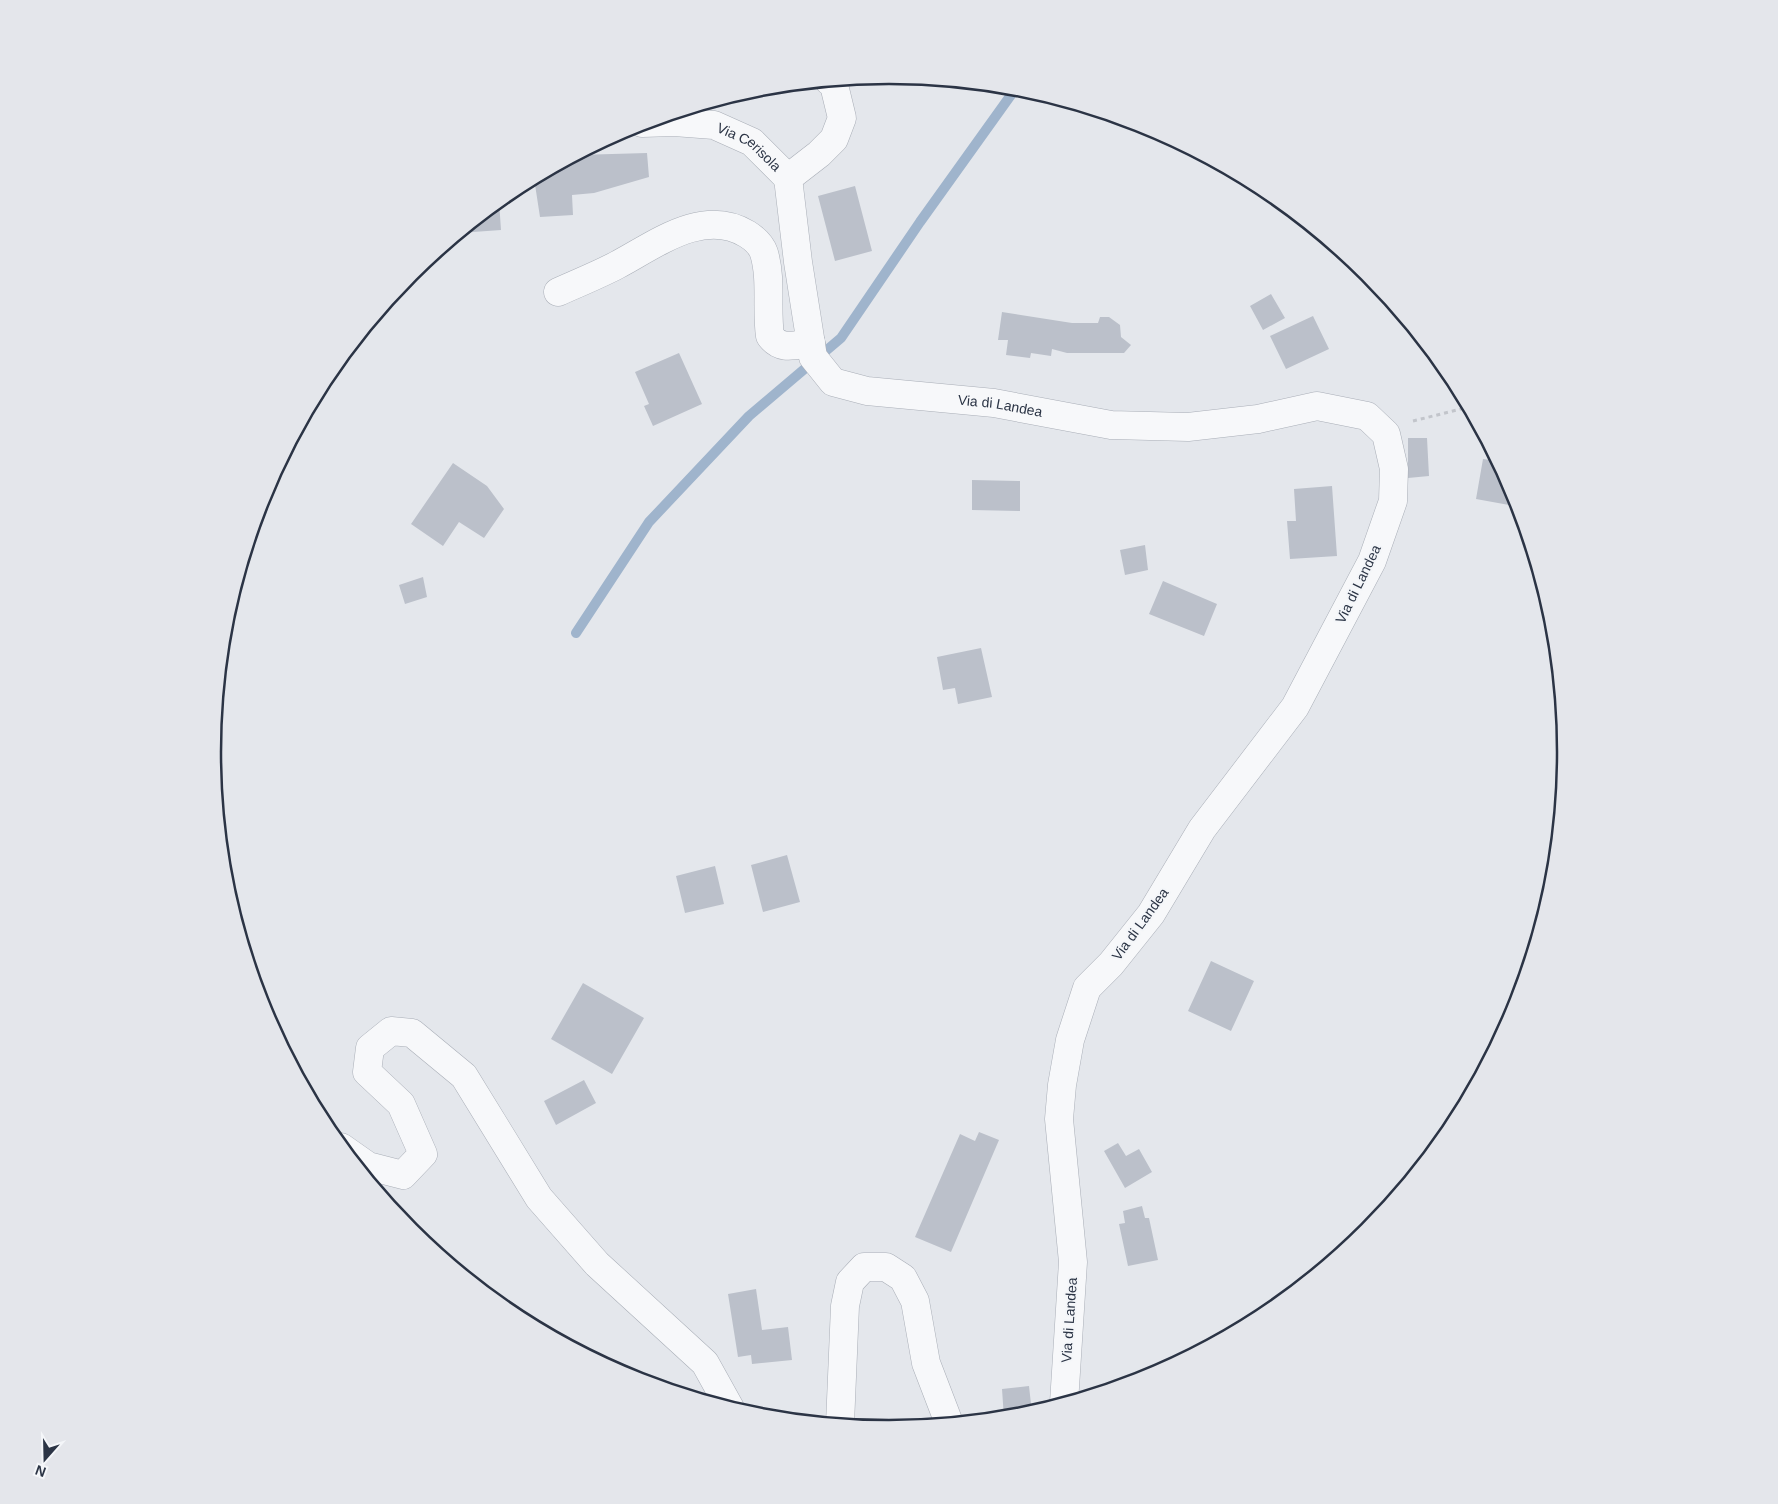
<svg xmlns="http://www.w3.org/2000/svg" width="1778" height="1504" font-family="Helvetica,sans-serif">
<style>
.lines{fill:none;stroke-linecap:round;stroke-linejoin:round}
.stream{stroke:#9fb4cc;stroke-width:10}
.building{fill:#bbc0ca}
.minor-casing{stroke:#a9aeb7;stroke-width:29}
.path{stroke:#c2c5cb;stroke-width:3;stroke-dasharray:4 4;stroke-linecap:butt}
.minor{stroke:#f7f8fa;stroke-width:28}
.labels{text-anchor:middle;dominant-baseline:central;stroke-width:4;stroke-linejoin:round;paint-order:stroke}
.street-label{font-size:14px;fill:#2b3445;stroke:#f4f6f9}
.rim{fill:none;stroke:#2b3445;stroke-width:2.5}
</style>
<rect width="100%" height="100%" fill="#e4e7ec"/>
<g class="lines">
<path class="stream" d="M576,633L649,522L749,416L841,338L920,222L1016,88"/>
</g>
<path class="building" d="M647,153L649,177L594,193L572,195L573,215L540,217L534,178L577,155Z
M855,186L872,251L835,261L818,196Z
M499,201L501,230L459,233Z
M1271,294L1285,318L1263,330L1250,306Z
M1002,312L1072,323H1098L1100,317H1109L1120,325L1121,337L1131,345L1124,353H1067L1052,349L1051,356L1031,353L1030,358L1006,355L1008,340H998Z
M1313,316L1329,349L1286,369L1270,336Z
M679,353L702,404L653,426L644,406L649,404L635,372Z
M1408,438H1427L1429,476L1408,478Z
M1483,459L1498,461L1512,488L1509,505L1476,499Z
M453,463L487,486L504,509L484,538L459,522L443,546L411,524Z
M972,480L1020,481V511L972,510Z
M1332,486L1337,556L1290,559L1287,521H1296L1294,489Z
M1145,545L1148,570L1125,575L1120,550Z
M423,577L427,597L405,604L399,585Z
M1163,581L1217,604L1204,636L1149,614Z
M981,648L992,697L958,704L955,688L943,690L937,657Z
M787,855L800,902L763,912L751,865Z
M715,866L724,904L685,913L676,876Z
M1211,961L1254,981L1231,1031L1188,1011Z
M583,983L644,1018L612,1074L551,1039Z
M584,1080L596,1103L556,1125L544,1101Z
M979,1132L999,1140L951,1252L915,1237L960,1134L975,1141Z
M1118,1143L1126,1156L1139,1149L1152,1172L1125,1188L1104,1151Z
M1142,1206L1145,1218H1149L1158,1260L1128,1266L1119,1224L1125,1223L1123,1211Z
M756,1289L762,1330L788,1327L792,1360L752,1364L751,1355L738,1357L728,1294Z
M1029,1386L1032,1413L1021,1416L1004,1418L1002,1389Z"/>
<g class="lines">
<defs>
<g id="minor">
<path id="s1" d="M642,123L674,122L714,125L752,142L788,178"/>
<path id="s2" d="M788,178L798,262L813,357L833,382L867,391L994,403L1111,425L1188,427L1258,419L1317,406L1367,416L1386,434L1394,469L1393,501L1372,561L1295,707L1202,829L1151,914L1111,964L1087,988L1070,1040L1062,1085L1059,1119L1073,1262L1064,1403"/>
<path d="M788,178L819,154L834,139L842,118L834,85L829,81"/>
<path d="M558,292C578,283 598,275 617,265C655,245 703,207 747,234C755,239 761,244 764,253C772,280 766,309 770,336C781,351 795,345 811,343"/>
<path d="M341,1147L368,1166L403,1175L423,1154L401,1104L367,1072L370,1048L391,1031L412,1033L464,1076L539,1198L597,1264L705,1363L730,1408"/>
<path d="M840,1424L845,1306L850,1282L864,1267H886L903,1278L915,1301L926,1363L949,1423"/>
</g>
</defs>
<use href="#minor" class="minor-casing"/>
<path class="path" d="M1413,421L1469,407"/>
<use href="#minor" class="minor"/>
</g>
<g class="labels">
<g class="street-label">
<text stroke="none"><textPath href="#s1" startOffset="114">Via Cerisola</textPath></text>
<text stroke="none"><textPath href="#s2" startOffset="382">Via di Landea</textPath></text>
<text transform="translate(1358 584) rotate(-64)">Via di Landea</text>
<text transform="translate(1140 924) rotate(-54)">Via di Landea</text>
<text transform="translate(1069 1320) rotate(-86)">Via di Landea</text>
</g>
</g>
<path d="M0 0H1778V1504H0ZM221 752a668 668 0 1 1 1336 0a668 668 0 1 1-1336 0Z" fill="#e4e6eb" fill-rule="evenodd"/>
<path class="rim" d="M221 752a668 668 0 1 1 1336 0a668 668 0 1 1-1336 0Z"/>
<g transform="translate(45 1459) rotate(200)" stroke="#f4f6f9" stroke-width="4" paint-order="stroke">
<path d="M0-4L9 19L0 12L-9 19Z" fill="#2b3445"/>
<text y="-8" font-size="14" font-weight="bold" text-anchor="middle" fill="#2b3445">N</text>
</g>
</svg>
